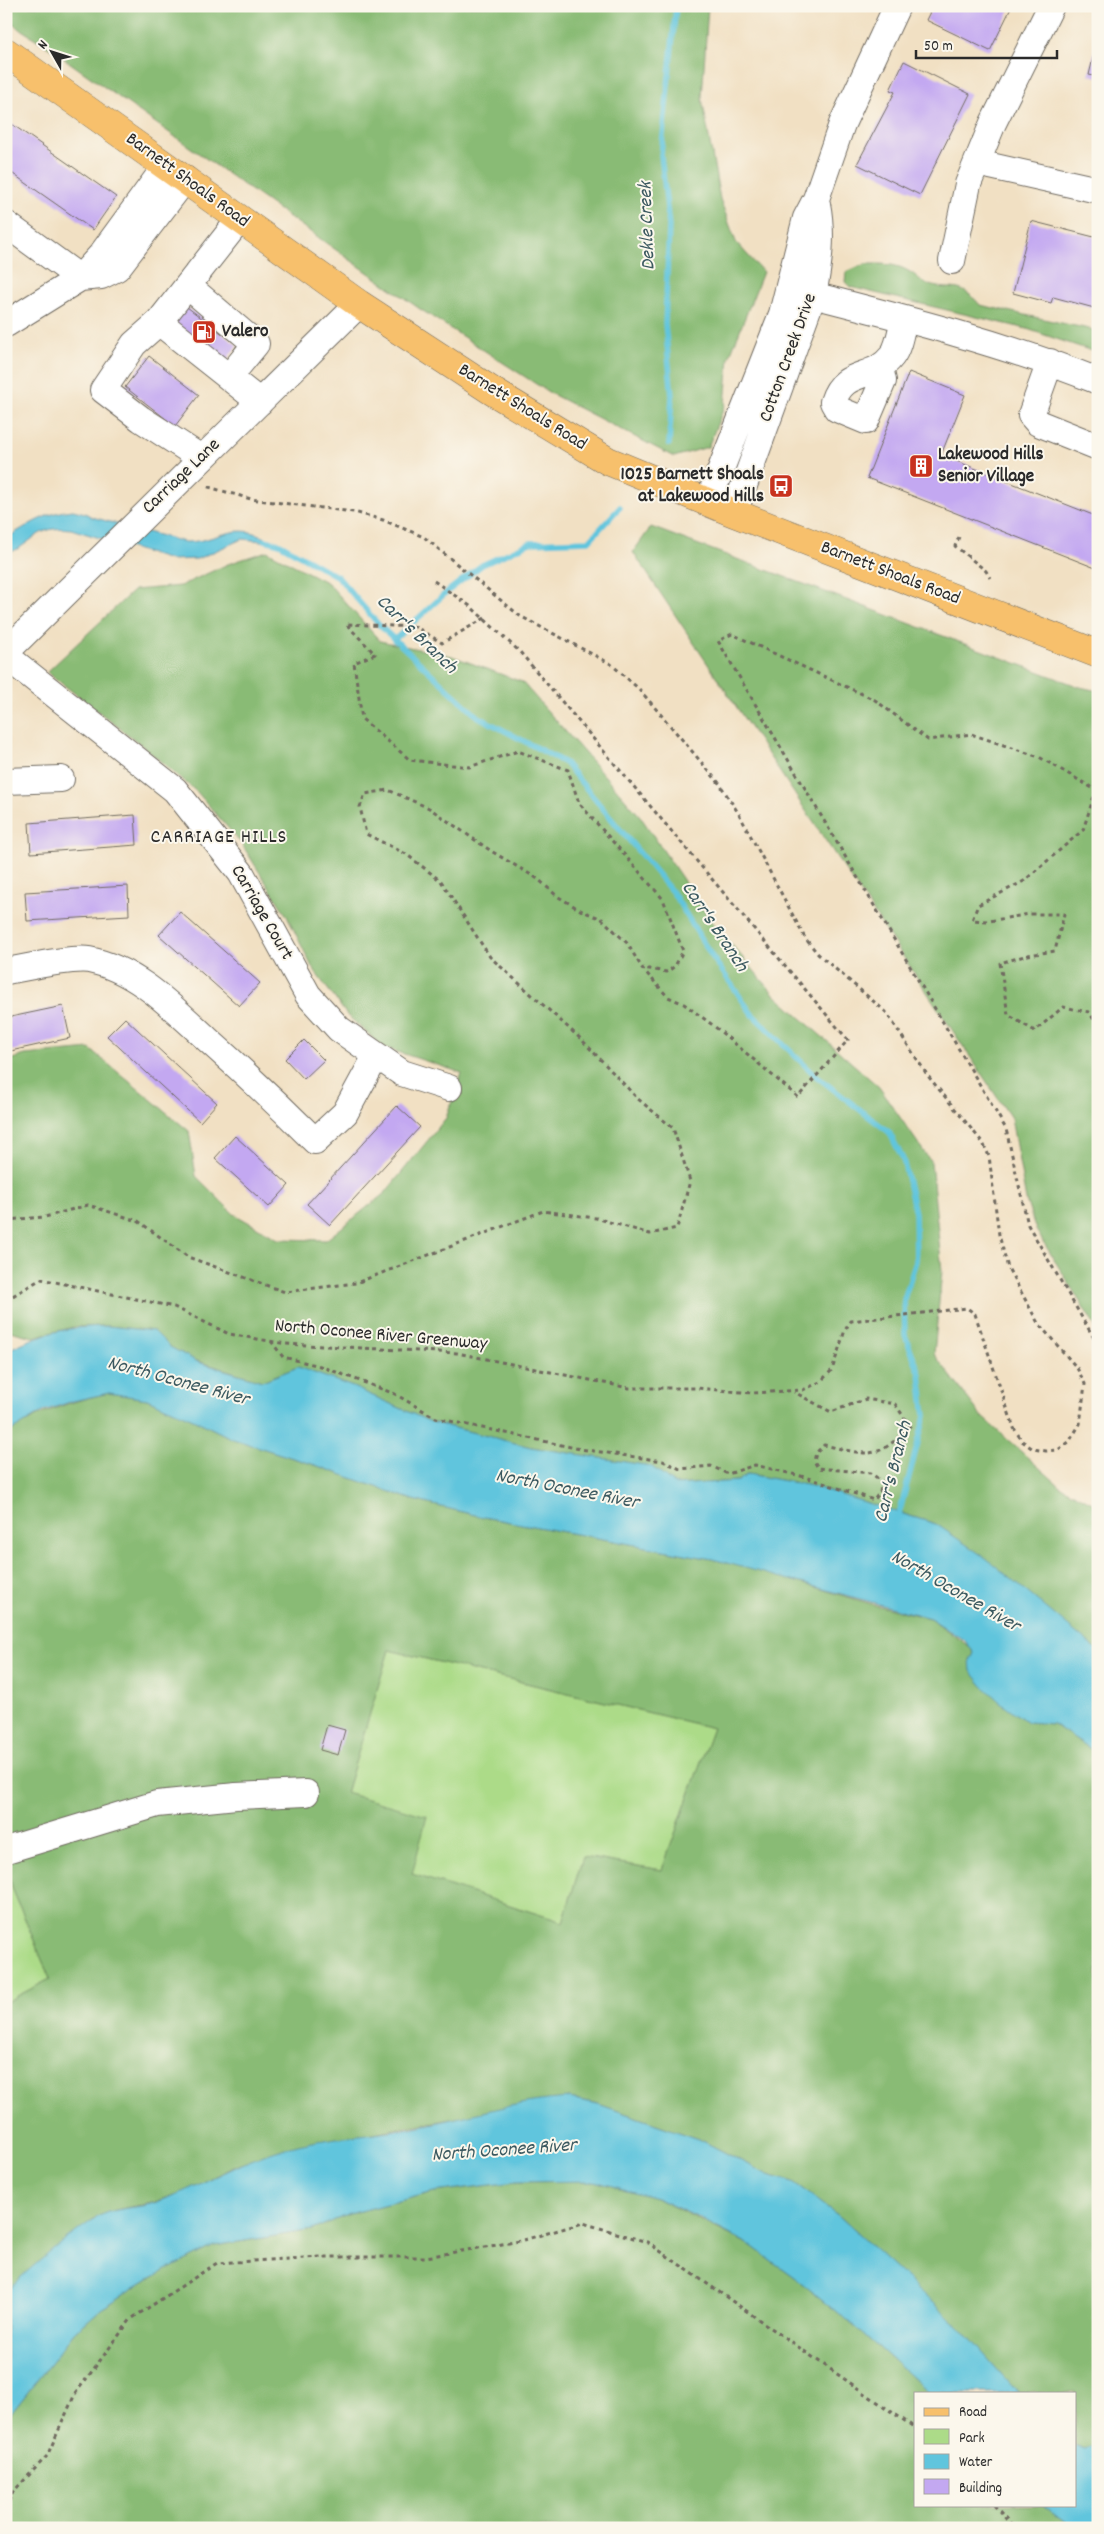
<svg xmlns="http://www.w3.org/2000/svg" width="1104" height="2534" font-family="Dekko,sans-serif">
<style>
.green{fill:#acdb88;stroke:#6c835a}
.forest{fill:#89bb74;stroke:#5a7350;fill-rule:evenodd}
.water{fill:#60c5dd;stroke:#467884}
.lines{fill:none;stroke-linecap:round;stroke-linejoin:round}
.stream{stroke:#60c5dd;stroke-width:5.5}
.building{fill:#c3a8f1}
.minor-casing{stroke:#706a60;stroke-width:28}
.major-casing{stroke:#706a60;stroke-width:29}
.path{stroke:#706a60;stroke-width:3;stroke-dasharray:4 4;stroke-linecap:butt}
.minor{stroke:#fff;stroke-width:26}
.major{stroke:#f7c06c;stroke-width:28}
.labels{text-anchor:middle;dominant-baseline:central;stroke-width:4;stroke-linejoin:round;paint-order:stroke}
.street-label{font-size:19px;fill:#2b2b2b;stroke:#fbf7ec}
.poi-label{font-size:19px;font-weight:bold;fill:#2b2b2b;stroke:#fbf7ec;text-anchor:start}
.water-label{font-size:20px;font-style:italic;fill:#3b5960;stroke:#fbf7ec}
.neighbourhood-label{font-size:20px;letter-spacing:1px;fill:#2b2b2b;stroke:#fbf7ec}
</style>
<rect width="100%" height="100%" fill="#fbf7ec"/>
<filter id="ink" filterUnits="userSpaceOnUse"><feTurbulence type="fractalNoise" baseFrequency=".02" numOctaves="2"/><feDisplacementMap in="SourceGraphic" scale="10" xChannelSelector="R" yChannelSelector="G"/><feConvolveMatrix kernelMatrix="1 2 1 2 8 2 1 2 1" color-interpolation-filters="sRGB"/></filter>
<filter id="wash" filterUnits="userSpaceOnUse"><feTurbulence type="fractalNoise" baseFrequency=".0096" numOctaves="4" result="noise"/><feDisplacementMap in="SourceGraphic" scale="20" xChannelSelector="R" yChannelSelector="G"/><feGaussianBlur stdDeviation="1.12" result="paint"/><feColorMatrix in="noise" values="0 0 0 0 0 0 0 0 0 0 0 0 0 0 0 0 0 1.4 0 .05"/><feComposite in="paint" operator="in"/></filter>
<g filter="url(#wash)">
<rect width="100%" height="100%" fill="#f1e0c3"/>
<path class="green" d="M389,1650L713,1728L662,1870L583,1857L563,1922L411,1874L346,1793Z
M6,1864L13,1890L50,1979L6,2002Z"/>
<path class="forest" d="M6,6H708L702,98L720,199L736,242L763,272L729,358L725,405L708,447L674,457L550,393L420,309L39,41L6,20Z
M865,264C882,264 896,263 910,272C916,275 922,283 929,285C953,292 960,281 980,305L1098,331V353L1027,329L850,287L845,282L846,272Z
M651,527L1080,687L1098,691V1331L1036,1230L1026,1200L1011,1118L633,552Z
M267,551L328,583L380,641L452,656L522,682L640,816L711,921L775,995L879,1087L931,1162L942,1271L934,1354L982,1417L1060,1486L1098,1506V1653L936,1524L812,1486L748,1474L738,1481L675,1485L650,1466L531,1447L431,1422L353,1387L298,1367L262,1381L194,1360L170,1347L154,1331L108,1326L74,1327L33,1337L6,1330V1061L25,1055L90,1049L189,1131L196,1176L234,1214L278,1239L326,1240L385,1193L446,1118L462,1073L383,1047L347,1015L313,969L287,916L241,843L198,793L139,743L47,672L134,590L180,586L228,564Z
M109,1393L147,1399L193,1419L233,1439L315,1465L413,1500L483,1517L712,1559L750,1568L875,1605L930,1618L971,1648L974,1653L970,1661L982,1685L1027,1722L1053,1724L1094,1751L1098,1758V2443L1086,2449L1075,2445V2393H1018L959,2327L839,2216L793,2182L768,2175L699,2139L598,2104L569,2098L283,2149L235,2166L184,2192L152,2203L115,2210L96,2217L30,2270L6,2293V2002L50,1979L13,1890L6,1864V1434C39,1412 71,1401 109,1393ZM389,1650L713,1728L662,1870L583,1857L563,1922L412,1874L427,1816L346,1793Z
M594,2181L656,2198L750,2245L798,2280L861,2331L929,2393H915V2505H1043L1073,2528H6V2420L74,2333L101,2309L149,2279L214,2246L312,2230L349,2214L434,2192L515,2182Z"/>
<path class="water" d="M73,510L85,513L92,517L184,542C217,543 238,517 271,542L242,539L197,559L170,560L71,529C34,525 35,544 6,554V538C29,525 46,512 73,510Z
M108,1326L154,1331L170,1347L198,1362L262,1381L298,1367L353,1387L431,1422L531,1447L651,1466L675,1485L738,1481L748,1474L812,1486L936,1524L986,1558L1098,1651V1758L1094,1751L1053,1724L1027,1722L999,1701L982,1685L971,1671L970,1661L974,1653L965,1641L930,1618L712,1559L483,1517L413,1500L315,1465L233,1439L193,1419L147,1399L109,1393L73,1401L44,1411L6,1434V1351C43,1332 67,1327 108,1326Z
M569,2098L598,2104L699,2139L768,2175L793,2182L839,2216L960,2327L1018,2393H929L861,2331L798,2280L750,2245L699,2218L656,2198L594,2181L515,2182L434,2192L349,2214L312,2230L214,2246L149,2279L101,2309L74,2333L6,2420V2293C12,2281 82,2226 96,2218C113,2207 135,2209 154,2203C199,2188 238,2161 283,2149C324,2137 368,2135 410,2128C464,2118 514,2101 569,2098Z
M1098,2443V2528H1073L1043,2505H1075V2445L1086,2449Z"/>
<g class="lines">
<path class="stream" d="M669,444L672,396L665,324L669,226L661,155L676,6
M265,540L280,544L338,577L379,625L477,716L565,763L673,893L711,955L752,1014L816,1076L889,1132L903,1159L915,1213L916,1261L904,1299L905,1335L920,1374L925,1416L898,1518
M394,640L448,591L482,565L530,543L589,541L620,507"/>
</g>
<g id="blocks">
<path class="building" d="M933,6H1012L990,51L926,20Z
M1097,41H1098V77L1089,75Z
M904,61L970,94L920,195L857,164L895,92L890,90Z
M6,120L116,197L93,230L6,169Z
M1031,221L1098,238V309L1053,297L1051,303L1013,293Z
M183,304L237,345L226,361L171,320Z
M149,356L199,395L175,426L125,387Z
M909,372L965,395L941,455L1098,517V569L867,478Z
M135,815L137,845L31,853L29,823Z
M128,886L129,915L27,921L25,892Z
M180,912L260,983L239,1006L159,935Z
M63,1006L70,1038L6,1052V1018Z
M125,1018L217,1103L200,1122L107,1036Z
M304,1040L324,1060L304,1079L285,1059Z
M397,1106L420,1127L330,1225L307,1204Z
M235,1136L289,1185L269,1207L215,1158Z
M327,1725L345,1730L338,1755L320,1750Z"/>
</g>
</g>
<g filter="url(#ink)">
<use href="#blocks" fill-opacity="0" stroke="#706a60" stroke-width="1"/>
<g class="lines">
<defs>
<path id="minor" d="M977,163L1098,190
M240,219L159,322L260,402
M6,224L80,278L101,276L117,268L185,179
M952,261L968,184L993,123L1051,6
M188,286L256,344L229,377
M797,291C899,317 1000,342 1098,381
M159,322L134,344L103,390L141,419L201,458
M6,324L80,278L101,255L166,166
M1050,362L1031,415L1038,423L1098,447
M880,368L883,381L866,421L837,409L833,402C844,367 872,382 892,356C899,347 901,330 904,319
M708,502L782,314L806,218L816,199L842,124L897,6
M734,513L813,295C819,264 823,235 817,204
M6,652L359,304
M6,656L175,790L241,873L308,995L339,1029L402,1073L449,1088
M6,781L61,779
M6,971C24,968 72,957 89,960C136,969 173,1008 207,1039C244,1072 280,1106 315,1141L345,1113L376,1056
M6,1850L157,1804L236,1796L306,1793"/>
<path id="major" d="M6,52L359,304L492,391L608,461L734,513L1098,654"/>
</defs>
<use href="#minor" class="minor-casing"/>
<use href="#major" class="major-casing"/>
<path class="path" d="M959,537L955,546L986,571L990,578
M485,618L442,643L416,627L346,624L375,654L354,663L362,719L410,760L469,767L518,751L568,770L579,803L663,899L683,951L675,966L667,972L643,968
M1098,1026L1089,1012L1063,1007L1035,1031L1008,1015L1000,963L1028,955L1055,951L1064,914H1030L989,921L972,920L978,905L1024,881L1083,830L1096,790L1039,757L971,734L928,740L875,700L732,634L718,641L1006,1129L1028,1225L1098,1345
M6,1220L45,1217L88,1205L138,1221L188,1257L285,1292L356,1283L543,1211L596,1218L650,1234L677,1228L690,1181L673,1128L638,1099L582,1040L490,957L441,881L406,854L366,834L360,807L365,794L388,790L429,808L491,851L538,879L557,896L582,911L602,919L627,943L642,968L668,997L684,1004L714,1026L798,1097L848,1040L520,652L470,606L434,581
M6,1300L41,1279L174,1307L229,1334L286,1344L457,1353L629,1388H697L752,1393L803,1390L820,1382L832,1370L845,1330L851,1321L967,1308L975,1314L1014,1428L1022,1441L1033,1449L1046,1451L1058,1450L1069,1442L1080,1424L1085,1384L1077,1368L1038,1323L1008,1268L999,1235L989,1156L983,1143L928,1076L886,1012L818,954L805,938L739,814L719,783L639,689L611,664L520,616L424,537L383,520L354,512L251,499L205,486
M271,1341L283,1357L320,1366L395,1394L436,1418L580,1449L663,1461L680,1469L711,1466L728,1474L755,1465L805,1477L874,1500L880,1492L882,1482L871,1473L818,1468L814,1461L816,1453L824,1445C870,1455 875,1462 910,1426L895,1404L866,1399L831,1412L794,1392
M994,2505L1014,2528
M6,2509L12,2493L47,2456L75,2394L131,2319L217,2263L322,2257H426L520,2241L583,2223L647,2242L915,2428"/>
<use href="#minor" class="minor"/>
<use href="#major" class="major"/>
</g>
</g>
<defs>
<symbol id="fuel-square" viewBox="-11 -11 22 22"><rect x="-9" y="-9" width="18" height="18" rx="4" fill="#c8321e" stroke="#fbf7ec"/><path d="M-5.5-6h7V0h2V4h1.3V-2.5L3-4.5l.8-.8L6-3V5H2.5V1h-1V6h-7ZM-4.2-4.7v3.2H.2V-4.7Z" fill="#fff"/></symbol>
<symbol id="building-square" viewBox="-11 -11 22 22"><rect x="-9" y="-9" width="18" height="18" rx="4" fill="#c8321e" stroke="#fbf7ec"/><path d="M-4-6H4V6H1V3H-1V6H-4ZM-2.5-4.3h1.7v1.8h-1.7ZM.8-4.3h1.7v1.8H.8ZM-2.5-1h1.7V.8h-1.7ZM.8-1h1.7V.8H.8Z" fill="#fff"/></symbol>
<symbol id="bus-square" viewBox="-11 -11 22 22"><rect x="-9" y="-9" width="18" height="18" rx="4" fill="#c8321e" stroke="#fbf7ec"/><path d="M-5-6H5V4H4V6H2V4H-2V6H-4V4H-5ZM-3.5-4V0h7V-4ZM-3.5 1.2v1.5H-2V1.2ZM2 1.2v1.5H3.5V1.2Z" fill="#fff"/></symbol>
</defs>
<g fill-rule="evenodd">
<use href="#fuel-square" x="190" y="318" width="28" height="28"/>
<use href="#building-square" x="907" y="452" width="28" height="28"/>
<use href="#bus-square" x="767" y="472" width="28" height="28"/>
</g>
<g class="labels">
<g class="street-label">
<text transform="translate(187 181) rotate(36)">Barnett Shoals Road</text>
<text transform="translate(789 358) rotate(-70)">Cotton Creek Drive</text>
<text transform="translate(522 408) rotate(32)">Barnett Shoals Road</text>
<text transform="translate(182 477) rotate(-44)">Carriage Lane</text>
<text transform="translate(890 574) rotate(21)">Barnett Shoals Road</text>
<text transform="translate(261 913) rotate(60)">Carriage Court</text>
<text transform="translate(381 1336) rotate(5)">North Oconee River Greenway</text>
</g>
<g class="poi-label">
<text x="222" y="332">Valero</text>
<text x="938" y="455">Lakewood Hills<tspan x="938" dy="22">Senior Village</tspan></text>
<text x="764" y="475" text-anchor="end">1025 Barnett Shoals<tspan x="764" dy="22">at Lakewood Hills</tspan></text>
</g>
<g class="water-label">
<text transform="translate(648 226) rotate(-92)">Dekle Creek</text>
<text transform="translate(416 635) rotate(44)">Carr's Branch</text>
<text transform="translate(714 927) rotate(56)">Carr's Branch</text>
<text transform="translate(178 1382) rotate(15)">North Oconee River</text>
<text transform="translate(894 1472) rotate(-76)">Carr's Branch</text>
<text transform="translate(567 1490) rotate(11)">North Oconee River</text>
<text transform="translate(955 1592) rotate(30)">North Oconee River</text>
<text transform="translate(504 2151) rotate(-4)">North Oconee River</text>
</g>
<g class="neighbourhood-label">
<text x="219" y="838">CARRIAGE HILLS</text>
</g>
</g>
<rect width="1104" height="2534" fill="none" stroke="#fbf7ec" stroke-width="25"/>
<rect x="914" y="2392" width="162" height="115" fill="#fbf7ec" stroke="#a8a59f"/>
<rect x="924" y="2408" width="25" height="8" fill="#f7c06c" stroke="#a8a59f"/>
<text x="959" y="2416" font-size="15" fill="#2b2b2b">Road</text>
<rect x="924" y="2429" width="25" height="15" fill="#acdb88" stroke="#a8a59f"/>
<text x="959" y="2442" font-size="15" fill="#2b2b2b">Park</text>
<rect x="924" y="2454" width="25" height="15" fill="#60c5dd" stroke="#a8a59f"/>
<text x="959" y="2466" font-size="15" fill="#2b2b2b">Water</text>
<rect x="924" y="2479" width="25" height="15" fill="#c3a8f1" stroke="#a8a59f"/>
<text x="959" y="2492" font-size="15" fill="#2b2b2b">Building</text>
<g transform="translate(52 52) rotate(309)" stroke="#fbf7ec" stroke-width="4" paint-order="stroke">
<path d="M0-4L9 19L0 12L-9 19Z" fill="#2b2b2b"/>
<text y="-8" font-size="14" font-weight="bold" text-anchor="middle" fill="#2b2b2b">N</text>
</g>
<path d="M916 50v8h141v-8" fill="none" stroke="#2b2b2b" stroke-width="2.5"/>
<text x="924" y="50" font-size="15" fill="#2b2b2b" stroke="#fbf7ec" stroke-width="4" paint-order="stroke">50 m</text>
</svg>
